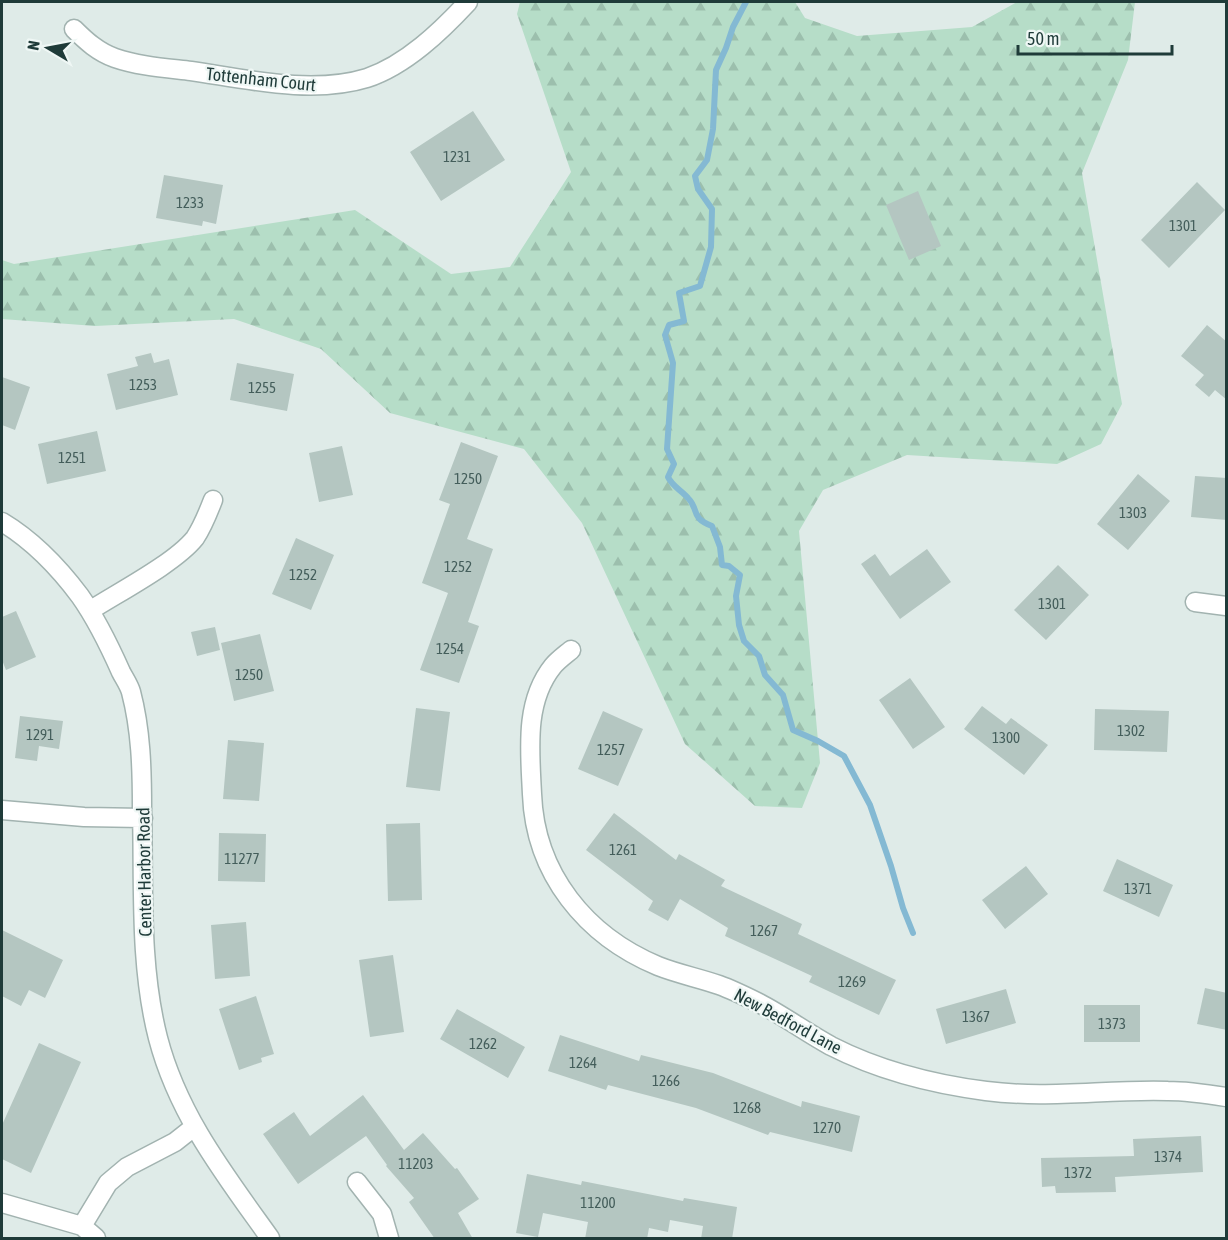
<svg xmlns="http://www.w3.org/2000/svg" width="1228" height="1240" font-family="'Asap Condensed',sans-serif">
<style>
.forest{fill:url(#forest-firs)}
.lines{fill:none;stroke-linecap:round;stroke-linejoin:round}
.stream{stroke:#84b9d3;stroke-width:6}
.building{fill:#b4c6c1}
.street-casing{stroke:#a2b3b0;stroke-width:21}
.street{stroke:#fff;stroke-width:18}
.labels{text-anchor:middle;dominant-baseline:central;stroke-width:4.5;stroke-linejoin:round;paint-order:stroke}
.number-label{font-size:15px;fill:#445e5b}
.street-label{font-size:18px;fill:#1f3b39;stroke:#eff7f5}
</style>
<defs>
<pattern id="forest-firs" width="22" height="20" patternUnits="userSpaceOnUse" patternTransform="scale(1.5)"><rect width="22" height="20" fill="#b6ddc8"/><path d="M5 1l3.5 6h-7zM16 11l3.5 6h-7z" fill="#9cbfad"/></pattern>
</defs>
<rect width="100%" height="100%" fill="#dfebe8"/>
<path class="forest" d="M520,2H795L805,18L857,36L972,27L1017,2H1135L1128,60L1082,173L1122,404L1101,444L1057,464L907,455L823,490L799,531L820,763L802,808L755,806L685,744L582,523L524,449L390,413L321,349L234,319L95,326L2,319V260L14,264L355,210L451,274L510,267L571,172L517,14Z"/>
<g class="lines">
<path class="stream" d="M746,2L733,27L726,48L716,70L713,129L707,160L695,176L698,189L712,209L711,247L700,286L679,293L684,321L669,325L665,335L673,363L667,449L674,464L668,477C672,486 681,490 688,498C700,510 689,517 712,526L720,547L722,565L729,566L740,575L736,596L739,625L744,641L759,656L765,675L783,695L793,730L818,741L844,756L870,805L891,866L903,908L913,933"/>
</g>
<path class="building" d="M473,111L505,160L441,201L410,152Z
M164,175L223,185L216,224L203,221L202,226L156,218Z
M1197,182L1225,210L1169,268L1141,240Z
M918,191L941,246L909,260L886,205Z
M1207,325L1227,342V400L1215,390L1209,397L1195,385L1204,375L1181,356Z
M151,353L154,363L169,359L178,395L116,410L107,374L138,366L135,357Z
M237,363L294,374L287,411L230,400Z
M2,377L30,387L15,430L2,425Z
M97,431L106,471L47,484L38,444Z
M461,442L498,456L467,539L493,549L468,622L479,626L459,683L420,670L448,593L422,583L450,504L439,500Z
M342,446L353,495L319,502L309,453Z
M1138,474L1170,501L1128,550L1097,524Z
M1195,476L1227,478V520L1191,517Z
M296,538L334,555L311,610L272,594Z
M927,549L951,582L900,619L861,564L875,554L890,576Z
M1058,565L1089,595L1046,640L1014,610Z
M16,611L36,657L6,670L2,660V617Z
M215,627L220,650L197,656L191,632Z
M260,634L274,691L234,701L221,643Z
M910,678L945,727L913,749L879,700Z
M982,706L1006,724L1011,718L1048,745L1024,775L964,729Z
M416,708L450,712L440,791L406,787Z
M1095,709L1169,711L1167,752L1094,750Z
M603,711L643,729L618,786L578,769Z
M20,716L63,721L59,749L39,746L37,761L15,758Z
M228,740L264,743L259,801L223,799Z
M614,813L676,860L679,854L725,880L721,886L802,924L798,934L896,980L879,1015L809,982L812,976L725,936L728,928L680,899L668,921L648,910L653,901L586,850Z
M420,823L422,900L388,901L386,824Z
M219,833L266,834L265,882L218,881Z
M1117,859L1173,885L1159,917L1103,891Z
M1026,866L1048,894L1005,929L982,900Z
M246,922L250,976L215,979L211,925Z
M2,930L63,960L45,998L29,990L21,1006L2,996Z
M393,955L404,1032L370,1037L359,960Z
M1205,988L1227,993V1030L1197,1024Z
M1006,989L1016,1023L946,1044L936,1009Z
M256,996L274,1054L261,1058L262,1062L239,1070L219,1009Z
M1084,1005H1140V1042H1084Z
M457,1009L525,1047L508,1078L440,1039Z
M560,1035L639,1061L641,1055L713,1073L801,1107L802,1101L860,1116L852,1152L770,1132L768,1135L696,1108L608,1085L606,1090L548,1071Z
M39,1043L81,1062L31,1173L2,1159V1125Z
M363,1095L404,1150L423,1133L455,1169L457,1168L479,1199L458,1213L473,1239H435L409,1202L414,1198L386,1166L387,1165L366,1136L298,1184L263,1134L294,1112L310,1136Z
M1201,1136L1203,1172L1115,1177L1116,1192L1056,1193L1055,1186L1042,1187L1041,1158L1134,1156L1133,1139Z
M527,1174L581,1185L582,1181L683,1201L684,1198L737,1207L732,1239H701L703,1226L670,1220L668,1232L649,1228L647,1239H585L588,1222L543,1213L538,1237L516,1233Z"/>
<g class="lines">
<defs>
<path id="street" d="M74,29C86,41 98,52 115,58C138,66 166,68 191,71C246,79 312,95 367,78C406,65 441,31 468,2
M2,522C32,540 59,568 80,596C97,620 109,645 121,672C124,678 129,685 131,692C141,730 142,769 142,809C144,885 139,964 158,1038C178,1115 225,1175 270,1238
M1195,602L1226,606
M91,610C119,592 175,563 195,538C203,526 208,513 213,500
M571,650C565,655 558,660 553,666C524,702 530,751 532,794C535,874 586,936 658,966C678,974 699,978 719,985C733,990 747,997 759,1003C784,1016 807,1033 831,1046C880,1071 932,1084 986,1091C1047,1099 1107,1089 1168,1091C1188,1091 1207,1094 1226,1097
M2,810L84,817L143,818
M357,1182L382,1214L389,1238
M2,1203L82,1226
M96,1238L82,1226L108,1183L127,1167L175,1142L194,1127"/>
</defs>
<use href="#street" class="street-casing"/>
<use href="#street" class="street"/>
</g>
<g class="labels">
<g class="number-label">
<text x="457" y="156">1231</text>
<text x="190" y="202">1233</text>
<text x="1183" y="225">1301</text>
<text x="143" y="384">1253</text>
<text x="262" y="387">1255</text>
<text x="72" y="457">1251</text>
<text x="468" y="478">1250</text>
<text x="1133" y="512">1303</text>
<text x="458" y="566">1252</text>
<text x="303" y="574">1252</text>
<text x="1052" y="603">1301</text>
<text x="450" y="648">1254</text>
<text x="249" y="674">1250</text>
<text x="1131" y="730">1302</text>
<text x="40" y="734">1291</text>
<text x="1006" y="737">1300</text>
<text x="611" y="749">1257</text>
<text x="623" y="849">1261</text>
<text x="242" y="858">11277</text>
<text x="1138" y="888">1371</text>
<text x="764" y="930">1267</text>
<text x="852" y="981">1269</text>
<text x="976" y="1016">1367</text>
<text x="1112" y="1023">1373</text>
<text x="483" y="1043">1262</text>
<text x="583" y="1062">1264</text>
<text x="666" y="1080">1266</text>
<text x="747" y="1107">1268</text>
<text x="827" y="1127">1270</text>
<text x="1168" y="1156">1374</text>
<text x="416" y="1163">11203</text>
<text x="1078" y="1172">1372</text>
<text x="598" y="1202">11200</text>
</g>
<g class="street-label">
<text transform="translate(261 79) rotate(6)">Tottenham Court</text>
<text transform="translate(144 872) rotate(-91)">Center Harbor Road</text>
<text transform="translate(788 1021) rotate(28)">New Bedford Lane</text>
</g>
</g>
<rect width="1228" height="1240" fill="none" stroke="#1f3b39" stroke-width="6"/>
<g transform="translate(48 48) rotate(280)" stroke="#eff7f5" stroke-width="4.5" paint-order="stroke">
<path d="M0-4.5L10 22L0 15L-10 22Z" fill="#1f3b39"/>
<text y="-9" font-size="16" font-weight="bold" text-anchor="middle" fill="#1f3b39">N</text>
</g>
<path d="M1018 45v9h154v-9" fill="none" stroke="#1f3b39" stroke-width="3"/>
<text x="1027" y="45" font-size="18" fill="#1f3b39" stroke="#eff7f5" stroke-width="4.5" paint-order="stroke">50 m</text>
</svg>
